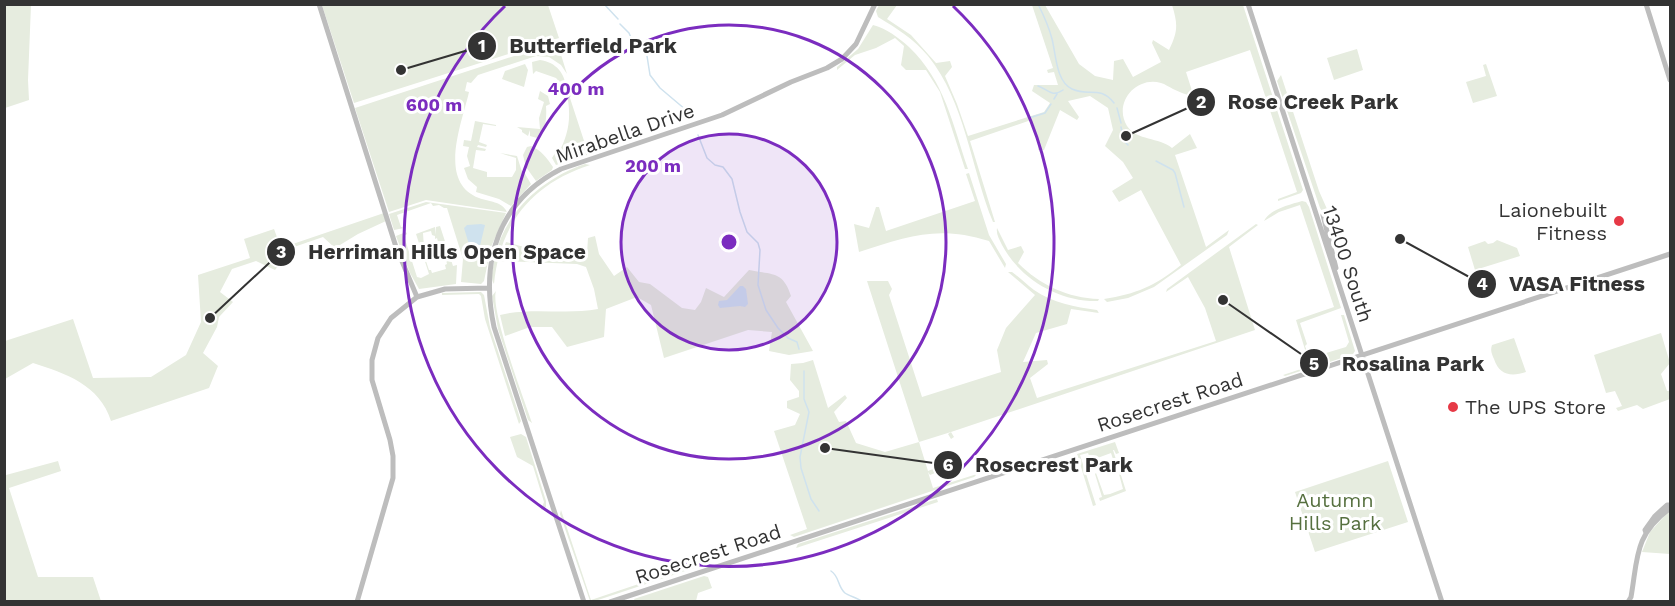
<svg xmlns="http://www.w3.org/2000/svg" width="1675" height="606" font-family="'Work Sans',sans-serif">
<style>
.green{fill:#e6ecdf;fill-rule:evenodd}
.water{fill:#cfe2ee}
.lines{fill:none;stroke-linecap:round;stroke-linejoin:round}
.stream{stroke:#cfe2ee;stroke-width:1.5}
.secondary{stroke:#bdbdbd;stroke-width:5}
.ring{fill:none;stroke:#7b2cbf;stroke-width:3}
.poi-dot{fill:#e63946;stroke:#fff;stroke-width:2}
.labels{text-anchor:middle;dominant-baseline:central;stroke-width:6;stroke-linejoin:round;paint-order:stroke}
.street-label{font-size:20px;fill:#333;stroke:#fff}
.poi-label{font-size:20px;fill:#333;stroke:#fff;text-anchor:end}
.park-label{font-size:20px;fill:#56703f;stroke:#fff}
.centre{fill:#7b2cbf;stroke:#fff;stroke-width:3}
.ring-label{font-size:18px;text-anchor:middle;font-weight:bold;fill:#7b2cbf;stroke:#fff;stroke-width:6;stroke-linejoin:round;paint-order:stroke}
.leader{fill:none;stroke:#333;stroke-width:2}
.callout-dot{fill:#333;stroke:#fff;stroke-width:2}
.mark-label{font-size:18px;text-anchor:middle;font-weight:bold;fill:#fff}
.callout-label{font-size:21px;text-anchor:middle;font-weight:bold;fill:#333;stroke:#fff;stroke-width:6;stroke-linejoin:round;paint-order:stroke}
</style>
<rect width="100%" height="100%" fill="#fff"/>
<path class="green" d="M4,5H31L28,80L29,100L5,108Z
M322,5H548L559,38L354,103Z
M879,5H897L887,19L911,35L936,63L950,61L952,67L945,76L957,104L968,136L1044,112L1050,103L1032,91L1034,85H1058L1054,72L1048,73L1047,70L1053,68L1032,5H1045L1079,64L1095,76L1113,80L1114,61L1123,59L1133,77L1161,62L1152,43L1153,40L1169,50C1178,32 1178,24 1172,5H1243L1303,190L1301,193L1278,201V199L1297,192L1250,50L1186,72L1193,94L1191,96C1185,94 1179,92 1173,89C1169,87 1165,84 1161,83C1136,76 1113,103 1127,126C1137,141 1159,137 1172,148L1190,134L1197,148L1175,155L1206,247L1229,230L1227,235L1154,287L1128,298L1107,302L1104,299C1136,294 1155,286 1181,265L1141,190L1119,202L1112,191L1133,178L1123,162L1105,146L1113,130L1108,108L1090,96L1068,101L1079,117L1077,120L1060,110L1044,150H1038L1039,144L1031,120L970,141L995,222H993C971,169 965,101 928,56C914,39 896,28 878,17L876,11Z
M873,25C886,28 899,38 909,47C945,82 952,122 968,169H965L940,92L926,70H906L901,65L904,46L895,38L876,48L855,55L837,70V67L858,49Z
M557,42L567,74L561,65L549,57L536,56L478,75L471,83L467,82L465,91L469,92C462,123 437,182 479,198C489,202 502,201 507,212L426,200L389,212L355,108Z
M1357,49L1363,70L1334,80L1327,58Z
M540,60C556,62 566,74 566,90H562L564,87L556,78L536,71L533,74L532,62Z
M525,64L528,70L524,87L502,79L505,71Z
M1486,64L1497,96L1473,103L1466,82L1486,76L1483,65Z
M1281,75L1319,191L1327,209L1322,211L1320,208L1277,81Z
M540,91L548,96L550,104L546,106C547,121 545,131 537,138L530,136V130L528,136L522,132V130L517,127L540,129L539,118L544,102L538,99Z
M567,95H569L588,153L587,155L556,165L552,158L555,153L558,154C568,136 571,120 568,100L564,97Z
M475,121L496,125V126L483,124L479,142L487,145L486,147L478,145L477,147L486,149L485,151L476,150L473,168L487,172V177H512L516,170V158L500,153L517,156L522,172H524L531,184L511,206L499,199L476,192L477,187L468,179L464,168L470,166L467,156L469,147L463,146L464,140L471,141Z
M531,146C541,150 547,158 553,167L552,170L536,181L526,167L523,155L527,147Z
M585,164L590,165C532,184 500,223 494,284C490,278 493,269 494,262C502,214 541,179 585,164Z
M969,173L989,235L1006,264L1005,268L989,241C938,225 908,236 859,252L854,224L869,228L876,207H879L886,231L975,201L966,174Z
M1302,201L1306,202L1309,207L1341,308L1300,323L1307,344L1305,346L1313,367L1285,376L1283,375L1310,366L1296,320L1334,307L1300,205L1279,212L1264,221C1270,209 1289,205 1302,201Z
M426,202L506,213L491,247L484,281L481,284L461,282L463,259L447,208H444L439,205L433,206L431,203L397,215L401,227L404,228L394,230L389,214Z
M384,213L386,221L358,234L335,248L323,237L294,247L275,270L256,261L232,269L220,292L233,302L219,317L217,327L203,353L218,366L209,388L111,421C100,385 65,373 33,363L5,379V341L73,319L93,378L151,377L186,355L201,322L198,275L250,258L244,239L274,229L281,248Z
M1256,224L1258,225L1229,247L1255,330L951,432L954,437L951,439L948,434L951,432L919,442L928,471L933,469L935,473L930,475L928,472L933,488L977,474L974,477L794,537L790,535L807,529L774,431L795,425L800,414L787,408V401L799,397V391L790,380L791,364L803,363L813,360L828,408L845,395L847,398L834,412L839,422L846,421L856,443L885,452L919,442L867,281H888L892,289L889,295L922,397L1001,372L997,350L1006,328L1035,295L1008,272H1012C1019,277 1026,284 1034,290C1053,303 1075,307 1097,310L1099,313L1071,309L1067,324L1036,333L1023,362L1047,360L1048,364L1030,378L1037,398L1216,341L1205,308L1188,277L1166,292L1167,289Z
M440,226L453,266L457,265L456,284L419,289L410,273L396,236L406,232L407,234L404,236L417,277L421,278L429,274L416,234L435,227L436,235V227ZM431,231L432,235L435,236V239L437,238L441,253L444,252L447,264L445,265L446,269L432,273L431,270H429L422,249L424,248L423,233Z
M997,228L1008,250L1021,246L1024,252L1018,263C1040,285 1068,298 1099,299L1098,301C1059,302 1020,279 1002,245C999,239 996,234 997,228Z
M595,236L599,254L614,276L627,267L639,282L650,284L682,308L695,310L701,302L706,288L724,297L749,270C773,275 783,271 791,296L786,302L813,351L789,355L769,351L772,332L748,330L664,358L651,305L637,297L606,309L604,337L567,347L552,327H530L505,336L500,315C531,307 566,315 598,309L594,289L586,267L577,264L499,261L506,242L531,249L562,247L587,254L588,238Z
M1497,240L1517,248L1520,256L1475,270L1468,247L1485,241L1488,244L1493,243Z
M496,291C490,310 524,399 532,423L528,420L498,329L492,296Z
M481,292L484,295L490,327L521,421L519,424L485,319L481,296L479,294L442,295V293Z
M1341,315H1344L1355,351L1353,354L1321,365L1319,360L1327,357L1326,353L1346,347L1349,342Z
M1661,333L1670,363L1661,374L1667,391H1670V399L1643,409L1637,405L1618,411L1616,408L1622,406L1615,391L1606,393L1594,355Z
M1514,338L1526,372C1511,377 1499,375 1494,359C1492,354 1490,351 1492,345Z
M521,434L526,437L546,501V507L541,510L544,502L533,466L517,457L510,437Z
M1115,442L1119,453L1116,454L1114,450H1113L1126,491L1100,501L1099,498L1102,497L1095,474L1096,473L1104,495L1110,494L1123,489L1115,459H1113L1111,453L1092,460L1091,461L1094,466H1092L1090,459L1095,456L1090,458L1088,453L1080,455L1096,505L1093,506L1077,454Z
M58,461L61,471L9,488L38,577H93L101,601H5V472L6,475Z
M1388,461L1408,522L1315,552L1295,492Z
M937,499L938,502L796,548L798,544Z
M561,510L591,600L704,562L703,565L595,601H590L560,514Z
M1670,510V554L1642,552L1650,532Z
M704,576L708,577L712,588L698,593L696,601H635L634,599Z"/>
<path class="water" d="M481,224L485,225L479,250L476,252L471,251L464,228L467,225Z
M740,286H743L746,289L748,304L745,307L740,306L720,308L718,305L719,301L727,300Z"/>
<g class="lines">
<path class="stream" d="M604,4L618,19
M1038,4C1044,16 1049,27 1052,39C1056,54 1056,82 1072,89C1089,97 1100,85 1114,103
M620,24L629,33L634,45L647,56L650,75L660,88L686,110
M1038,86C1048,89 1051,98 1063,90
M1054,99L1057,94
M1117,108L1121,123
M1029,118L1045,113L1051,104
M1121,127L1124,141L1128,145
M698,135L707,158L715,165L723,167L732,179L740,212L747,232L758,243L760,250L758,285L766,310L778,328L788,338L797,342L799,349
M1156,161L1173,170L1175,173L1184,207
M804,371V399L809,412L800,457L801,468L811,499L819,511
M831,571C840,577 837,586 845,593C849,596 858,598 863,602"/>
<path class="secondary" d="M319,4L396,247L417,297
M1248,4L1442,602
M1646,4L1670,80
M1323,215L1336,268
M1646,533L1645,530L1655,516L1667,505H1670
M357,602L393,478V456L390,440L372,380V360L378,338L391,318L417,297L445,289L488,288
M584,602L494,327C480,261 498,201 561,169L722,115L791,82L827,68L842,59L856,44L875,4
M610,602L1670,254
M1628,602L1631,597C1638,557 1634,536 1669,509L1670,505"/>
</g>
<circle cx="729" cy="242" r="108" fill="#7b2cbf" fill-opacity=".12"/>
<g class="ring">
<circle cx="729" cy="242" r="108"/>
<circle cx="729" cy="242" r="217"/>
<path d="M953 6A325 325 0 1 1 505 6"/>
</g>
<g class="poi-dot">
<circle cx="1619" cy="221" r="6"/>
<circle cx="1453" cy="407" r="6"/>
</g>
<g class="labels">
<g class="street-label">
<text transform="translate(625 133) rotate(-19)">Mirabella Drive</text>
<text transform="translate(1348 264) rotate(72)">13400 South</text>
<text transform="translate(1170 402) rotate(-18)">Rosecrest Road</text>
<text transform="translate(708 554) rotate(-18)">Rosecrest Road</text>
</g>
<g class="poi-label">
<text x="1607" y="210">Laionebuilt<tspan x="1607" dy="23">Fitness</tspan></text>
<text x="1465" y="407" text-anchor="start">The UPS Store</text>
</g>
<g class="park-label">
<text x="1335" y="500">Autumn<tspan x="1335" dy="23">Hills Park</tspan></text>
</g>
</g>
<circle cx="729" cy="242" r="9" class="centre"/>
<g class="ring-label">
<text x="576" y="95">400 m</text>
<text x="434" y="111">600 m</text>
<text x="653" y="172">200 m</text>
</g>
<path class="leader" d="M401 70L482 46M1126 136L1201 102M210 318L281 252M1400 239L1482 284M1223 300L1314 363M825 448L948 465"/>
<g class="callout-dot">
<circle cx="401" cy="70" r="6"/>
<circle cx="1126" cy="136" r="6"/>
<circle cx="210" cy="318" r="6"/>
<circle cx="1400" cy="239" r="6"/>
<circle cx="1223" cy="300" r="6"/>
<circle cx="825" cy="448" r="6"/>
<circle cx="482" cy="46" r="15"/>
<circle cx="1201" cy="102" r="15"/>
<circle cx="281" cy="252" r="15"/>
<circle cx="1482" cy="284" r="15"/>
<circle cx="1314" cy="363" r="15"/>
<circle cx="948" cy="465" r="15"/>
</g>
<g class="mark-label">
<text x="482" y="52">1</text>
<text x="1201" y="108">2</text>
<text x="281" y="258">3</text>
<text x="1482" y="290">4</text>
<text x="1314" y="370">5</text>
<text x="948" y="471">6</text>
</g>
<g class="callout-label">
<text x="593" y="53">Butterfield Park</text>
<text x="1313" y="109">Rose Creek Park</text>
<text x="447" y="259">Herriman Hills Open Space</text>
<text x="1577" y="291">VASA Fitness</text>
<text x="1413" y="371">Rosalina Park</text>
<text x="1054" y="472">Rosecrest Park</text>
</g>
<rect width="1675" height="606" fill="none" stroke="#333333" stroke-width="12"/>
</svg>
